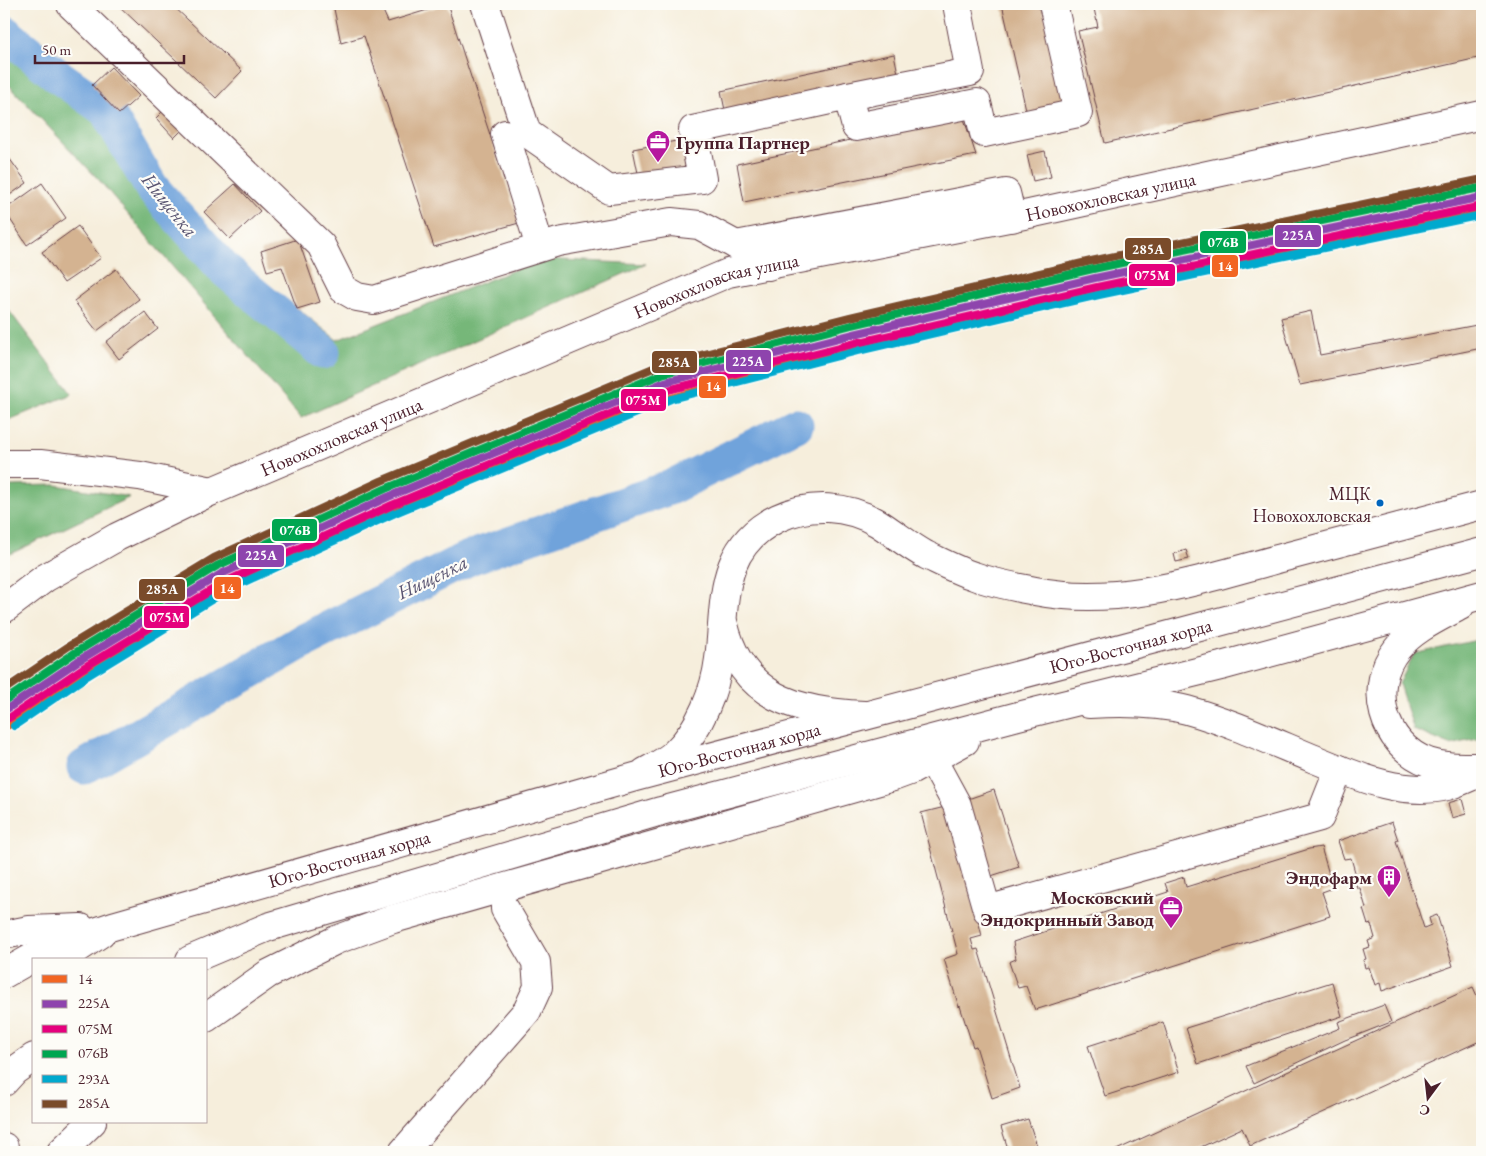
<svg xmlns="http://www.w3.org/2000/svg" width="1486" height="1156" font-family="'EB Garamond',serif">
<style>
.forest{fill:#76b779;stroke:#606b52}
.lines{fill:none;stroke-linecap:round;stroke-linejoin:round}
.river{stroke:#6fa3db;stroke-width:35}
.building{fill:#d4b391}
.minor-casing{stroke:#643e46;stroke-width:30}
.major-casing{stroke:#643e46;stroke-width:30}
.minor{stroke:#fff;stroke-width:28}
.major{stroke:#fff;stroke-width:28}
.rail-1-casing{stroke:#fdfcf7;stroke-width:11}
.rail-2-casing{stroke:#fdfcf7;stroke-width:11}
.rail-3-casing{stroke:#fdfcf7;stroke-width:11}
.rail-4-casing{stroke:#fdfcf7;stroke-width:11}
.rail-5-casing{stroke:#fdfcf7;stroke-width:11}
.rail-6-casing{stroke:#fdfcf7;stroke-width:11}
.rail-1{stroke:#f26522;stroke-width:8}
.rail-2{stroke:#8e44ad;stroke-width:8}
.rail-3{stroke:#e5007d;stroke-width:8}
.rail-4{stroke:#00a651;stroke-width:8}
.rail-5{stroke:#00a9ce;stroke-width:8}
.rail-6{stroke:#7a4b2a;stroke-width:8}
.bus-dot{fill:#0065bd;stroke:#fdfcf7;stroke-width:2}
.labels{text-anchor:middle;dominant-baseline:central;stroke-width:4.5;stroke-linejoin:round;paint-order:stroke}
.bus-label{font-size:18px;fill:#4a1f2b;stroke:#fdfcf7;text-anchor:end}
.poi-label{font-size:19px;font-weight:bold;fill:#4a1f2b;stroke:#fdfcf7;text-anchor:end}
.street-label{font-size:19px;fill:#4a1f2b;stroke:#fdfcf7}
.water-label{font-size:20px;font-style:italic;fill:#595471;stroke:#fdfcf7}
.line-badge{stroke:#fdfcf7;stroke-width:2}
.badge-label{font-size:14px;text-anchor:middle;font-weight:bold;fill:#fff}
</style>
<rect width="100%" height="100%" fill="#fdfcf7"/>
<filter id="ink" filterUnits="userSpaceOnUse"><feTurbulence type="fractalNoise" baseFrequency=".02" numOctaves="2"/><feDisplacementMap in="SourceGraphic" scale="10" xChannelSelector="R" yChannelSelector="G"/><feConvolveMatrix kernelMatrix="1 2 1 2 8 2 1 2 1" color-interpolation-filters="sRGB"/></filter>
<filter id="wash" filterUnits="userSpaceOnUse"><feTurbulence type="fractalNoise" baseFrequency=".0096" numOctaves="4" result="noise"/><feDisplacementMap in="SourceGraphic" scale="20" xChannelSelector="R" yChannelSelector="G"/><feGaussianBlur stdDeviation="1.12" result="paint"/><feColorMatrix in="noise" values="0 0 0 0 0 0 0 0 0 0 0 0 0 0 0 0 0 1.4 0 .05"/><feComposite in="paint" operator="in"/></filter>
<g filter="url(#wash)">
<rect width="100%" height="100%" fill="#f6eedc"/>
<path class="forest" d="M4,21L240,262L337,340L542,259L646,264L301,418L99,180L4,80Z
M4,304L72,394L4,422Z
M56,485L130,497L4,557V491L11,486Z
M1482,639V738L1450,745L1414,730L1399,684L1414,654Z"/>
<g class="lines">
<path class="river" d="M4,32L58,76L106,110L152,188L225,270L323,352
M84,767L298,644L469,558L669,488L796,425"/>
</g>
<g id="blocks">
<path class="building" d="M117,4H171L242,71L216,98Z
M333,4H380L388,22L447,4L519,223L434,247L364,36L341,43Z
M1002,4H1042L1066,105L1027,114Z
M1093,4H1482V57L1105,143L1078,31L1098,27Z
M894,54L899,78L726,115L721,91Z
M111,67L139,96L119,114L92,85Z
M167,107L185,127L174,138L156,118Z
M963,116L976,155L744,202L737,164Z
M687,139L693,173L640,183L633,149Z
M4,151L27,183L4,199Z
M1045,151L1051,177L1033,181L1027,155Z
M42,183L66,218L27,245L4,210Z
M235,184L260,211L230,239L204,212Z
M78,226L101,258L64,283L42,252Z
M298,239L320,302L297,309L282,267L267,271L261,251Z
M116,269L139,299L97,331L74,301Z
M1311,311L1320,355L1482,324V348L1300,385L1281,318Z
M145,312L158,329L119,359L106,342Z
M1186,550L1189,559L1176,562L1174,554Z
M994,790L1019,867L991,876L965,800Z
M1462,799L1466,814L1452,818L1448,803Z
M945,807L956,833L982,936L971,939L974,950L978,949L1020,1088L992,1098L976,1046L973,1047L960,1006L959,1007L944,959L958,954L921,813Z
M1392,822L1398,840L1396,841L1424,928L1431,925L1429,918L1437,915L1453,966L1382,991L1380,983L1375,985L1369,967L1365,968L1363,960L1366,959L1363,949L1370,947L1368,941L1375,938L1371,924L1368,925L1363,909L1366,908L1360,888H1357L1355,880L1357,879L1351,858L1344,859L1338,841Z
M1321,847L1333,888L1322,892L1330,916L1035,1010L1026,986L1018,988L1009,962L1016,959L1013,942L1168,892L1165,883L1184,877L1186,887L1309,849Z
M1332,982L1342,1016L1198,1064L1186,1028Z
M1473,987L1482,1007V1040L1250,1146L1242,1128L1190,1152H1175L1173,1149L1167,1152H1112Z
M1384,1005L1391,1022L1345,1040L1254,1083L1246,1066L1340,1028L1338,1022Z
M1163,1022L1179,1072L1105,1096L1088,1046Z
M1028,1119L1039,1152H1009L1001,1127Z"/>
</g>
</g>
<g filter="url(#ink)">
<use href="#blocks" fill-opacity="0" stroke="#643e46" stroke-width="1"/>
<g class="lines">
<defs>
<g id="minor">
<path d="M72,4L71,5L321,245L343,289L357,297L374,300L558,242L671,222L699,225L736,245L768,266"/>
<path d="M485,4L527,133L609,190L702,179L693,130L848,96"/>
<path d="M957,4L970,72L848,96L856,127L977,103L984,133L1078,113L1053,4"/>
<path d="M505,134L540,247"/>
<path d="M736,245L1006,193L1012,218"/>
<path d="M4,464H40L140,476L212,491"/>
<path d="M1460,606C1438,618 1413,629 1397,649C1367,686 1382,745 1428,762C1446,768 1462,767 1481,767"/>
<path id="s1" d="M4,609L45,578L117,537L212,491L728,273L1029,214L1482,115"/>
<path d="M724,625C742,698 797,712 864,715"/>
<path d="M1089,704C1122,702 1156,702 1187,710C1230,722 1271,741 1312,758C1354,775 1400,797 1447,786C1459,783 1471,776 1482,772"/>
<path d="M932,759L957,805L987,910L1320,817L1339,769"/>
<path d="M645,772C656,766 667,761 676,752C700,729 715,691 719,659C726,603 717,548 778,518C810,503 847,505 878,523C894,533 909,546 926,555C941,562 958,571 974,576C993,583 1015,587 1035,591C1120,608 1203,579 1285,557C1351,539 1417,522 1482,505"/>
<path d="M66,960L74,951L101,933"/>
<path d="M403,1152L527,1011L538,987L536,962L505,909"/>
</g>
<g id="major">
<path d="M4,935L29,930L81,928"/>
<path d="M190,960L268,927L661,811L1018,716L1221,666L1482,595"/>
<path id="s2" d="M4,974L51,947L113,926L635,777L1482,552"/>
<path d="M206,1018L268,974L336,940L393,919L893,777L912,770L965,741"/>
<path d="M4,1082L14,1071L34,1057"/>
<path d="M4,1147V1152"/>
<path d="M61,1152L92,1122"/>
</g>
</defs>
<use href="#minor" class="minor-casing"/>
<use href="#major" class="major-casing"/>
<use href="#minor" class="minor"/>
<use href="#major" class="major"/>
<defs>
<path id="rail-1" d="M4,728L86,675L228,588L393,508L531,450L667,399L858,347L1482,209"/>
<path id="rail-2" d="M4,711L78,661L221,574L388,497L665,382L854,334L1095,278L1482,197"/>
<path id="rail-3" d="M9,718L83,668L225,582L392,505L668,390L856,343L1097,287L1482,206"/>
<path id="rail-4" d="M4,701L73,654L217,566L385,489L662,374L852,325L1093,269L1480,188"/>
<path id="rail-5" d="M14,726L87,676L229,589L395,513L671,399L858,351L1099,295L1482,215"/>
<path id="rail-6" d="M4,690L69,646L214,558L381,481L658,366L850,317L1091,261L1478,180"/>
</defs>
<use href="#rail-1" class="rail-1-casing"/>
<use href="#rail-2" class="rail-2-casing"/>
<use href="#rail-3" class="rail-3-casing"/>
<use href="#rail-4" class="rail-4-casing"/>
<use href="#rail-5" class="rail-5-casing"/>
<use href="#rail-6" class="rail-6-casing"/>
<use href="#rail-1" class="rail-1"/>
<use href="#rail-2" class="rail-2"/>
<use href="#rail-3" class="rail-3"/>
<use href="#rail-4" class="rail-4"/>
<use href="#rail-5" class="rail-5"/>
<use href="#rail-6" class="rail-6"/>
</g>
</g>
<defs>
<symbol id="office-pin" viewBox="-11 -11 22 30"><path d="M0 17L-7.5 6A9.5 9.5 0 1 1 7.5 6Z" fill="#b5179e" stroke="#fdfcf7"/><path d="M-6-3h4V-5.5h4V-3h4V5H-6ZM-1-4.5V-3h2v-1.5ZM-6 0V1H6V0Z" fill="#fff"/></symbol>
<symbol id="building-pin" viewBox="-11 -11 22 30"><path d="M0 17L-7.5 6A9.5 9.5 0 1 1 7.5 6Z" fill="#b5179e" stroke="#fdfcf7"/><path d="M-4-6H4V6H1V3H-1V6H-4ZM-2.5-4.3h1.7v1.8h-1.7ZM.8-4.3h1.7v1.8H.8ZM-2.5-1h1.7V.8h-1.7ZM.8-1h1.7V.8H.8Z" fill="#fff"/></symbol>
</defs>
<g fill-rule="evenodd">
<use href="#office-pin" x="644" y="128" width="28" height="38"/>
<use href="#building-pin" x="1375" y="863" width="28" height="38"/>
<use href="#office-pin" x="1157" y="894" width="28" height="38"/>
</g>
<circle class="bus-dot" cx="1380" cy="503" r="4.5"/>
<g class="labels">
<g class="bus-label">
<text x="1371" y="493">МЦК<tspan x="1371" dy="22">Новохохловская</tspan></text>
</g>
<g class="poi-label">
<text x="676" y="142" text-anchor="start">Группа Партнер</text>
<text x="1372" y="877">Эндофарм</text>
<text x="1154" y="897">Московский<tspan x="1154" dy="22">Эндокринный Завод</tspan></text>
</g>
<g class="street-label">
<text stroke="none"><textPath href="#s1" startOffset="1190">Новохохловская улица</textPath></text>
<text stroke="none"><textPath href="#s1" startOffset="785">Новохохловская улица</textPath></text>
<text stroke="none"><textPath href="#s1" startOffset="380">Новохохловская улица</textPath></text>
<text stroke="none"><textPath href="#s2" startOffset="1175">Юго-Восточная хорда</textPath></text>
<text stroke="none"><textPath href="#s2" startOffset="770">Юго-Восточная хорда</textPath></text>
<text stroke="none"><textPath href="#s2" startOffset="365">Юго-Восточная хорда</textPath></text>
</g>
<g class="water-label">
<text transform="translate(170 205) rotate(51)">Нищенка</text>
<text transform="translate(432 577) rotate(-26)">Нищенка</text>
</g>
</g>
<g class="line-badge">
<rect x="1274" y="224" width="48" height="24" rx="5" fill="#8e44ad"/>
<rect x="1199" y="230" width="48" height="24" rx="5" fill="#00a651"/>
<rect x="1124" y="237" width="48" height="24" rx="5" fill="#7a4b2a"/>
<rect x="1211" y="254" width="28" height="24" rx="5" fill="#f26522"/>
<rect x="1128" y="263" width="48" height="24" rx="5" fill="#e5007d"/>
<rect x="725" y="349" width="47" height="24" rx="5" fill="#8e44ad"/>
<rect x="651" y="350" width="47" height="24" rx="5" fill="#7a4b2a"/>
<rect x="698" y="375" width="29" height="24" rx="5" fill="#f26522"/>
<rect x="620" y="388" width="47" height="24" rx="5" fill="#e5007d"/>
<rect x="271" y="518" width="47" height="24" rx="5" fill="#00a651"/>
<rect x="237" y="544" width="48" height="24" rx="5" fill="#8e44ad"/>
<rect x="213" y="576" width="29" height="24" rx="5" fill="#f26522"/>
<rect x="138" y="578" width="48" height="24" rx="5" fill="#7a4b2a"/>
<rect x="143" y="605" width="47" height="24" rx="5" fill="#e5007d"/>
</g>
<g class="badge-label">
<text x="1298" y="240">225А</text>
<text x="1223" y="247">076В</text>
<text x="1148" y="254">285А</text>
<text x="1225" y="271">14</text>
<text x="1152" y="280">075М</text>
<text x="748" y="366">225А</text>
<text x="674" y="367">285А</text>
<text x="713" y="391">14</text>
<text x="643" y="405">075М</text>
<text x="295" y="535">076В</text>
<text x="261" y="560">225А</text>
<text x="227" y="593">14</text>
<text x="162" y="594">285А</text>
<text x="167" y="622">075М</text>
</g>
<rect width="1486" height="1156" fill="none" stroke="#fdfcf7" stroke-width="20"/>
<rect x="32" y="958" width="175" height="165" fill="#fdfcf7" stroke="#b5a4a5"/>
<rect x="42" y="975" width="25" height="8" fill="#f26522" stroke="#b5a4a5"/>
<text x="78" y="984" font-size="15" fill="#4a1f2b">14</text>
<rect x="42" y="1000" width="25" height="8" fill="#8e44ad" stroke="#b5a4a5"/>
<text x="78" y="1008" font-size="15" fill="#4a1f2b">225А</text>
<rect x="42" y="1025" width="25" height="8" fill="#e5007d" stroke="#b5a4a5"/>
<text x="78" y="1034" font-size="15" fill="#4a1f2b">075М</text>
<rect x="42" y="1050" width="25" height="8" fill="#00a651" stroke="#b5a4a5"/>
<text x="78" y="1058" font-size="15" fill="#4a1f2b">076В</text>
<rect x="42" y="1075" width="25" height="8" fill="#00a9ce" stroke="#b5a4a5"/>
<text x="78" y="1084" font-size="15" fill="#4a1f2b">293А</text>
<rect x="42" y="1100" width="25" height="8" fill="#7a4b2a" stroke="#b5a4a5"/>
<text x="78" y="1108" font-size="15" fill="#4a1f2b">285А</text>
<g transform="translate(1428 1098) rotate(195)" stroke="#fdfcf7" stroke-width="4" paint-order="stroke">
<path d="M0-4L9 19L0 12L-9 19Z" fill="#4a1f2b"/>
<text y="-8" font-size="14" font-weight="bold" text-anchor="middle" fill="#4a1f2b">С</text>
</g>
<path d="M35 55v8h149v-8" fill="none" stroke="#4a1f2b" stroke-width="2.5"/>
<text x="42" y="55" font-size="15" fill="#4a1f2b" stroke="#fdfcf7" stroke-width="4" paint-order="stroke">50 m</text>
</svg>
